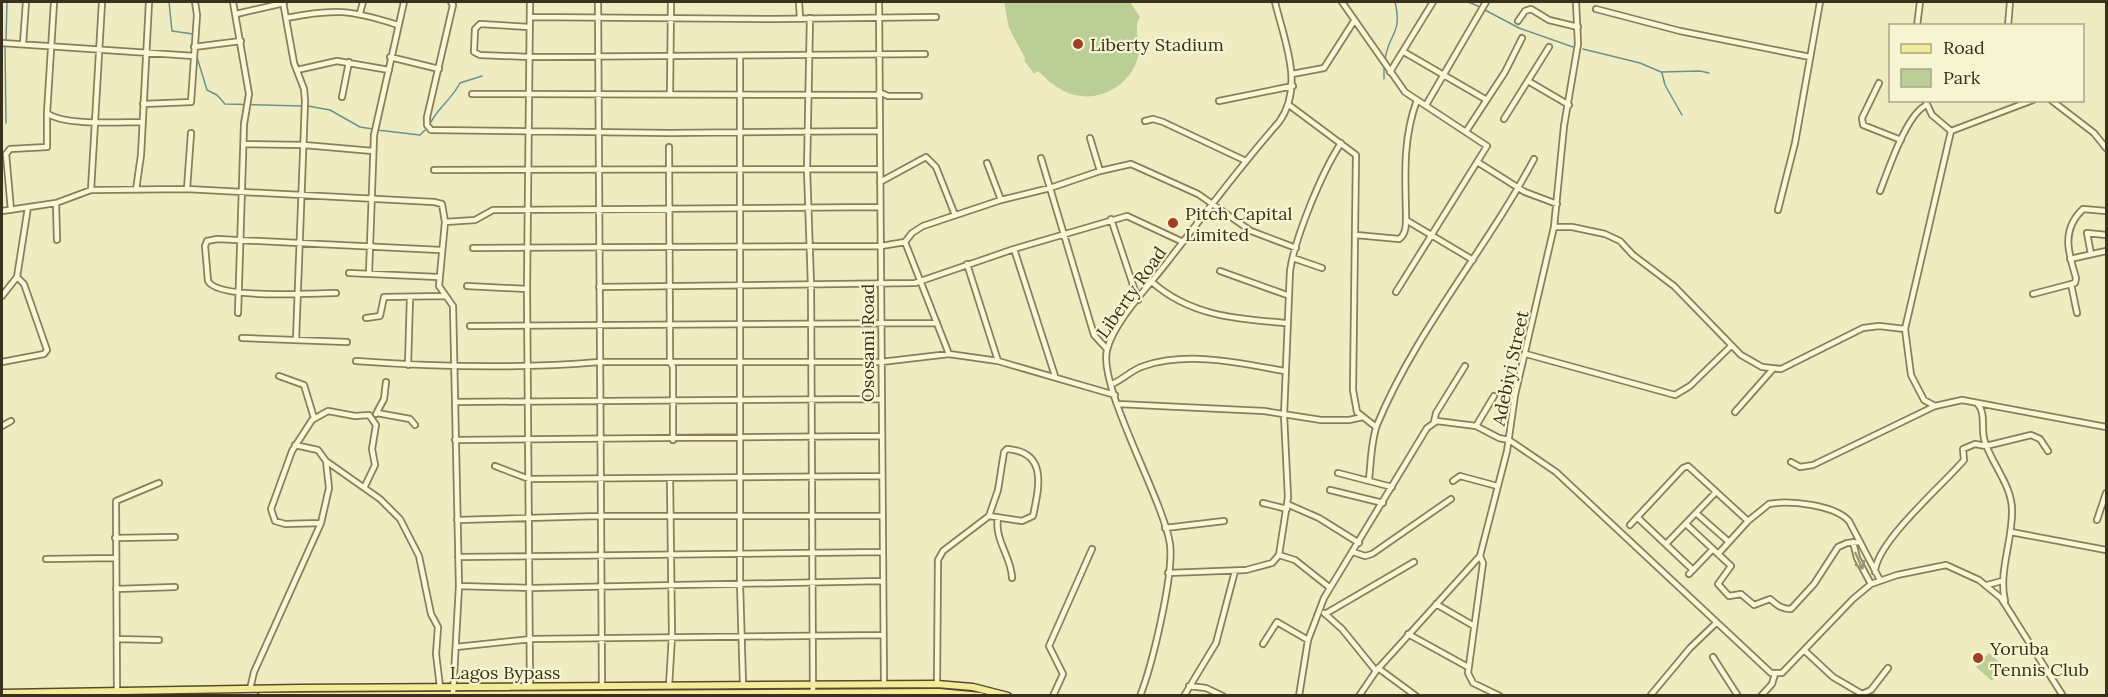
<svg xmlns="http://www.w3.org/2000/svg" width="2108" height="697" font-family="Lora,serif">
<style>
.green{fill:#bbce96}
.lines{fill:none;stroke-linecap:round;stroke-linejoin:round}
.stream{stroke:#6b918f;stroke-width:1.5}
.minor-casing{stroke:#8a7e59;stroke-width:8}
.major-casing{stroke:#584a2d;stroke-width:9}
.minor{stroke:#faf7d6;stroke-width:4.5}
.major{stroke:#f4eb99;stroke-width:6}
.oneway{stroke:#9a947a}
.poi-dot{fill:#9b3f26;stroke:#f7f4d2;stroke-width:2}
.labels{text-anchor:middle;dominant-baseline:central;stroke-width:4.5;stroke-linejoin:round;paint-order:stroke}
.poi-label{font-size:18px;fill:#39311d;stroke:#f7f4d2;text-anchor:start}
.street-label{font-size:18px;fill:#39311d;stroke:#f7f4d2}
</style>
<rect width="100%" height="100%" fill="#f0ecc2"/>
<path class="green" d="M1004,2H1130L1140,17C1132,30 1142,43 1138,57C1130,88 1093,106 1064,91C1054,86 1046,79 1038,71L1034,74L1024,60L1025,58L1009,28Z
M1989,653L2004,666L1992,681L1976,667Z"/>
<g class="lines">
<path class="stream" d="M169,2L172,31L193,34
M1468,2L1480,7
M1485,10L1519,28L1573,47
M6,42L7,2
M5,46L6,123
M1583,49L1640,63L1661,72L1700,71L1709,73
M196,54L207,90L217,95L225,104L303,106
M1385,60C1388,34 1403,34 1395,2
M1662,73L1665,85L1682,115
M1384,79V65
M308,106L330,110L360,127L373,129
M431,122C439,107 451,100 460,83L482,76
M377,130L420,135L425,130"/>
<defs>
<path id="minor" d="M54,2L47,113C63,126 121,122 143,122
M233,2L249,94L244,124L238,313
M283,2L294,63L304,89L305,101L296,340
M451,2L453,5L427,117V125L431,130L670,133L879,131
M530,2L527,289L530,687
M598,2L602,687
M799,2L800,18
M879,2L884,685
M1342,2L1405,92L1487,146L1396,292
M1596,9L1680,31L1810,57
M360,13L363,2
M236,14L284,3
M530,17L775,19L936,17
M286,18C335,8 351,10 398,25
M810,18L807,169L811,285L813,696
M1518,21L1525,11L1531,9L1549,20L1578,27
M1917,26L1920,2
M2008,26L2010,2
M529,27L480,24L475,29L474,52L480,55L530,57L925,54
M2,43L194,56
M23,44L26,2
M194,47L241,41
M1404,52L1485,99
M390,57L439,69
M740,57V584L743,685
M297,70L337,61L389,70
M1390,72L1433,2
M1292,74L1324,68L1354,21
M1528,81L1569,105
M1879,83L1862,118L1863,125L1901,140
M879,92L888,96H919
M472,94L879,95
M670,94L671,2
M342,97L349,62
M1925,100L1932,115L1951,131L2033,100
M2051,100L2094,133L2106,148
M1219,101L1293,86
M143,104L191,102L197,15L195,2
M1289,105L1356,155L1353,390L1357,412L1376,427
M1426,105L1486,2
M1504,119L1549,47
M1145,121L1153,119L1163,122L1246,161
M1467,130L1505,72L1522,38
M1090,138L1100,171
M244,144L304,145L373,151
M669,147L670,362L673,367V440
M1041,158L1094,335L1107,349
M987,163L1001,200
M1479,163L1525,192L1557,204
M434,170L880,169
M880,182L926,157L936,167L955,215
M187,189L191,133
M91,190L102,2
M136,190L141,155L149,2
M1880,191C1888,171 1907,112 1927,105
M56,203L57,240
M11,210L6,154L10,149L47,147V113
M1778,210L1795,143L1820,2
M2,211L56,203L91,190L187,189L434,202L442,204L445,222
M1111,219L1138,300
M1406,220L1473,260
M1554,227H1572L1605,234L1620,241L1633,255L1674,286L1741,355L1762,367L1781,369L1863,328L1879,326L1905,329
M1356,235L1399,239C1407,234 1406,222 1406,213C1405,173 1403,138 1417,100
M905,242L949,354
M473,248L881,246L905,242L912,233L923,226L1001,200L1050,188L1100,171L1131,164L1198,194L1251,231L1296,248
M1014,249L1055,376
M2091,254L2087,233L2106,235
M1293,258L1322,268
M2070,259L2106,251
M967,264L998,361
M1220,271L1287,295
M349,273L438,277
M369,274L374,135L404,2
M1152,282C1190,316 1237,319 1286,323
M2071,284L2077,313
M467,286L527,289
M599,287L915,283L1014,249L1127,216L1183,242
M336,293C313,293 218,300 208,281L205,246L207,241L217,239L440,250
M2033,294L2075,283L2076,278C2068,252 2061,230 2083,209L2106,211
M2,296L17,277L28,207
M366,318L380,316L384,297L445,296
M470,326L937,323
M242,338L347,342
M1526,354L1675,395L1690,386L1731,346
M356,361C437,367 518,369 599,362H881L949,354L998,361L1115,395
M2,362L44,354L47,350L24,284L17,277
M408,365L410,297
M279,376L304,385L314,418
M1112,384C1124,379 1131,370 1144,366C1188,351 1240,363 1284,371
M455,402L881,399
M1977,403C1987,414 1980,429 1985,442C1992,464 2012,486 2012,510C2013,540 1998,572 2005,601
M1118,404L1264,411L1321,420H1349L1363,417
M1935,406L1924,400L1911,375L1905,329L1951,131
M1735,412L1772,370
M377,413L410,419L415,425
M376,414L384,399L386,382
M1434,422L1436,413L1465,366
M2,426L11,421
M1476,426L1494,396
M455,440L881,436
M295,445L318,450L326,461L380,499L400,519L419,556L431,614L438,627L436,654L440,687
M1791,462L1800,467L1813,465L1935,406L1962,400L2106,427
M495,466L529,479L882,476
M1338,473L1392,487
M1369,479C1371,463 1371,441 1377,425C1416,330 1486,250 1534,159
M1453,481L1460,476L1497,486
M1330,490L1383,503
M1263,503L1287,509
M1287,504L1319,518L1359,543
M1696,513L1729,542
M1637,517L1693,570
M998,518C994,540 1012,558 1012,578
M457,520L599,516H882
M2097,520L2106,493
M321,523L285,524L275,521L271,509L292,451L312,420L328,411L355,416L369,415L376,425L372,449L375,465L365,486
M1686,524L1731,566L1718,584L1729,596L1741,594L1754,605L1770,599C1777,605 1781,609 1791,609L1814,584L1838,547L1847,543L1860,542
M1630,525L1683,468L1688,466L1748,521
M1165,528L1224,521
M2011,532L2106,550
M115,538L175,537
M1853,542L1857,558L1871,584
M1666,544L1716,492
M1353,552L1365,556L1372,554L1451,499
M1719,553L1748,521L1769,504C1790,500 1835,505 1849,521L1880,580
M1279,555L1295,560L1329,587
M1480,556L1483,563L1468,673L1473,683L1500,696
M458,557L883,552
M46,559L115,558
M1875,572C1876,542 1943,485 1964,460L1963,449L1975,444L1986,446L2031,435L2040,439L2048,451
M1168,573L1246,570L1272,563L1279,555L1288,497L1284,415L1290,271C1295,237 1322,172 1341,143
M1689,574L1713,549
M1987,585L2002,581
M459,586L531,588L882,581
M116,589L175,587
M1436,604L1474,626
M1324,613L1342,629L1376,671
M1325,614L1414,562
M1408,634L1468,667
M117,639L159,640
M1263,644L1277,622L1308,640
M456,647L531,639L883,635
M1804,650L1833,677L1862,694L1871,690L1888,668
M1713,657L1738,696
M1378,668L1416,696
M937,684L938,560L943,551L989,516L998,490L1004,452L1007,449C1048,452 1039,487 1033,516L1022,521L989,516
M669,686L672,636L670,479
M1189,686L1206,688L1223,696
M250,689L254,672L321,523L329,488L326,461
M453,694L459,586L453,306L439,286L445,222L475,220L493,210H503L880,207
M117,696L116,501L159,483
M1053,696L1063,674L1049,646L1092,549
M1140,696C1152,666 1174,575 1170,544C1163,499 1098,387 1107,350C1114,321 1150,285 1168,261C1205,214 1240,166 1279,122C1305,86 1284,40 1275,2
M1184,696L1216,643L1235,571
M1299,696L1308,640L1324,598L1427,428L1437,421L1476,426L1499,438L1509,440L1556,472L1771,673H1782L1853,599L1871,584L1897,575L1946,565L1979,580L2001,598L2063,696
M1359,696L1376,671L1480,556L1507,451L1515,395L1554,227L1564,126L1578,44L1576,2
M1650,696L1690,648L1716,623
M1761,696L1772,684L1775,674"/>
<path id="major" d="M2,693L301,688L937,684L973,687L1008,696
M261,696L939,692L981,696"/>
</defs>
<use href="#minor" class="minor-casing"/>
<use href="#major" class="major-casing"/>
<use href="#minor" class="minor"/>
<use href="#major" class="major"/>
</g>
<defs><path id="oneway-shaft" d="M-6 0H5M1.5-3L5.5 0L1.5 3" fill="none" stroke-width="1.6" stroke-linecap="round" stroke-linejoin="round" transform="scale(1.5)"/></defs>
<use class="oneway" href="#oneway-shaft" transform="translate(1859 561) rotate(66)"/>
<g class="poi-dot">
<circle cx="1078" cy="44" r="6"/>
<circle cx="1173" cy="223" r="6"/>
<circle cx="1978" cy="658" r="6"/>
</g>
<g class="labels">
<g class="poi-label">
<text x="1090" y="44">Liberty Stadium</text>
<text x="1185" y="213">Pitch Capital<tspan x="1185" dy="21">Limited</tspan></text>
<text x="1990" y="648">Yoruba<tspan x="1990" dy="21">Tennis Club</tspan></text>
</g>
<g class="street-label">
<text transform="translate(1131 292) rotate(-55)">Liberty Road</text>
<text transform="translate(867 343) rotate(-90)">Ososami Road</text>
<text transform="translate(1510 368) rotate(-78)">Adebiyi Street</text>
<text x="505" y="672">Lagos Bypass</text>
</g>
</g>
<rect width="2108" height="697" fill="none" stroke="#39311d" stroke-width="6"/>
<rect x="1889" y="24" width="195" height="78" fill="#f7f4d2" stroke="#aba68a" stroke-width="1.5"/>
<rect x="1901" y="44" width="30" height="9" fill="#f4eb99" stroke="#aba68a" stroke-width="1.5"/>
<text x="1943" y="54" font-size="18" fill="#39311d">Road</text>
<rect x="1901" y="69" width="30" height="18" fill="#bbce96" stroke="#aba68a" stroke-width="1.5"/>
<text x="1943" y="84" font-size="18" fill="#39311d">Park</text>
</svg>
